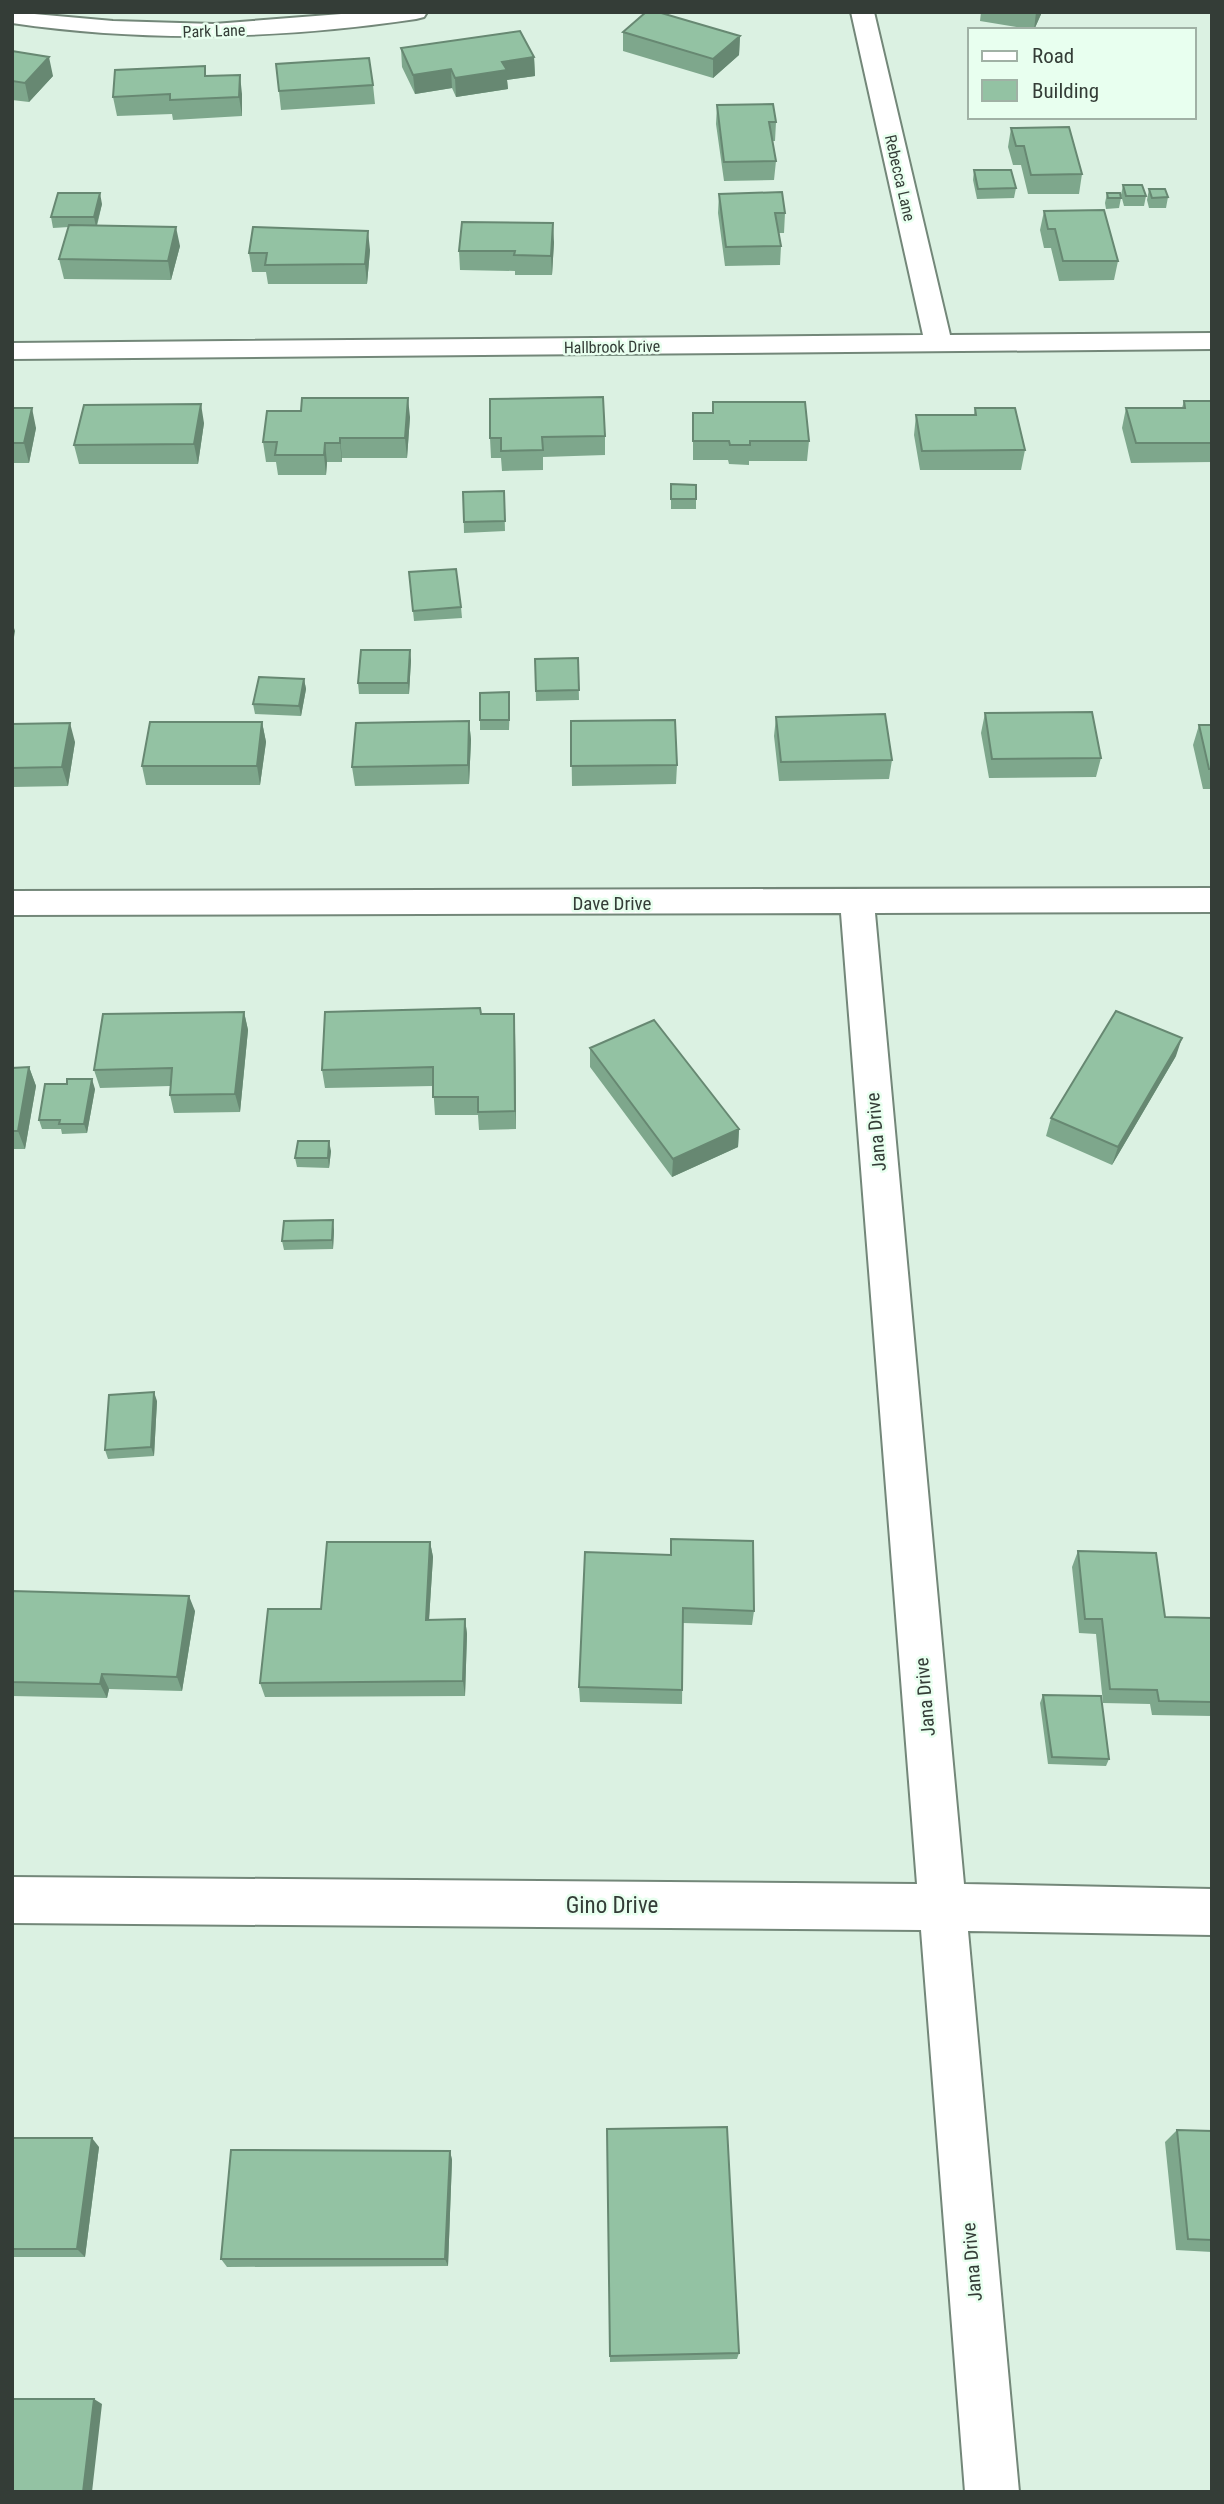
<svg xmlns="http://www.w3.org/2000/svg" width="1224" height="2504" font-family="'Roboto Condensed',sans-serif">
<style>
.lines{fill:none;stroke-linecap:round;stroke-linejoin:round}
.minor-casing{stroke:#738779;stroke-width:4}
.minor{fill:#fff;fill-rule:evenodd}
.wall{fill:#7ea78c}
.shaded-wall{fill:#678872}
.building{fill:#93c2a3;stroke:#678872;stroke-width:2}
.labels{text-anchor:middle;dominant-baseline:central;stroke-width:5;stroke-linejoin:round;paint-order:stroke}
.far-street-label{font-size:16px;fill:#343d37;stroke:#e8ffef}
.street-label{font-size:19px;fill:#343d37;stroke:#e8ffef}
.near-street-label{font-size:23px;fill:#343d37;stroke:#e8ffef}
</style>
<rect width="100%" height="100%" fill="#dbf1e2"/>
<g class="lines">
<defs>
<path id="minor" d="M12,12L113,21L214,24L367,12H427L424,17L416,19C280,39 148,43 12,23Z
M851,12H874L950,335L1212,333V349L12,359V343L923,335Z
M1212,888V912L875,913L964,1884L1212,1889V1935L968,1931L1019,2492H965L921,1930L12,1923V1877L917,1884L841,913L12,915V891Z"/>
</defs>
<use href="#minor" class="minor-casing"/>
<use href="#minor" class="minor"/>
</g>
<path class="wall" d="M981,12H1042L1034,30L980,21Z
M623,32L740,36L739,55L713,78L623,51Z
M401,48L534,57L535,76L507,80L508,89L456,97L452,88L415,94L402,67Z
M12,51L53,76L29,102L12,100Z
M276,64L373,85L375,104L281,110Z
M207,76L242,94V116L173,120L172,114L117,116L113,97Z
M717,105L776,122L775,141H772L776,161L774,180L724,181L716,124Z
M1011,128L1082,174L1079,194H1028L1021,165H1013L1008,147Z
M974,170L1016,188L1014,198L977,199L973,180Z
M1123,185L1146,196L1144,206H1124L1121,195Z
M1149,189L1168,197L1166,208H1149L1147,200Z
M1107,193L1121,198L1119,208L1106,209L1105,203Z
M719,194L785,213L784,233H779L781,246L780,265L725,266L718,213Z
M102,204L97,226L180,246L171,280L64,279L59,259L69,227L53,228L51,217Z
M1044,211L1118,261L1114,280L1059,281L1051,248H1044L1040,230Z
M554,242L552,275H515V271L460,270L459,251Z
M370,250L367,284H268L266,272H252L249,253Z
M1184,401H1212V462L1131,463L1122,428L1126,408H1182Z
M12,408L36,428L29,463H12Z
M975,408L1025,450L1021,470H920L914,435L916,415H974Z
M693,413L809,441L807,461H749V465L729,464L728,460H693Z
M410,417L407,458H342V462H327L326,475H278L276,462H266L263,442Z
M204,423L198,464H79L74,445Z
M605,436V455L543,457V470L502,471L501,458H491L490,438Z
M671,484L696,499V509H671Z
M504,491L505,531L464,533L463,492Z
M409,572L461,607L462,618L414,621Z
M578,658L579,700L536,701L535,659Z
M411,660L409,694H359L358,683Z
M304,679L306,689L301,716L255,714L253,704Z
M510,702L509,730H480V720Z
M985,713L1101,758L1096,777L989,778L981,733Z
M776,717L892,760L889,779L779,781L774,736Z
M469,721L471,740L469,784L355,786L352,767Z
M571,721L677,765L676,784L572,786Z
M262,722L266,742L260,785H146L142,766Z
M12,724L75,742L68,786L12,787Z
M1199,725H1212V789H1203L1193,745Z
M244,1012L248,1030L240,1112L174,1113L170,1095V1086L100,1088L94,1070Z
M481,1014L515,1032L516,1129L479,1130L478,1115H435L433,1086L325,1088L322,1070Z
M590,1048L739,1129L738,1147L672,1177L590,1067Z
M1176,1056L1112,1165L1046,1136L1051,1118Z
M29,1067L36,1086L25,1149H12V1068Z
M67,1084L95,1089L87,1133L62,1134L61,1129H42L39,1120Z
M331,1151L329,1168L297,1167L295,1158Z
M334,1230L333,1249L284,1250L282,1241Z
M157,1401L154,1456L108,1459L105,1450Z
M671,1539L754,1611L752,1625L683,1623L682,1704L580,1702L579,1687L670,1554Z
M430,1542L433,1557L429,1620L465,1619L467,1634L465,1696L265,1697L260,1683L321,1609Z
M1078,1551L1165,1617L1212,1618V1716L1152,1715L1150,1704L1103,1703L1096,1634L1079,1633L1072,1567Z
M12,1591L195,1611L182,1691L109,1689L107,1698L12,1696Z
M1043,1695L1109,1759L1106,1766L1048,1764L1040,1703Z
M607,2129L739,2353L737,2359L610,2362Z
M1177,2130L1212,2131V2252L1176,2250L1165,2142Z
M12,2138L99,2147L85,2257H12Z
M450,2151L452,2160L448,2266L227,2267L221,2259Z"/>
<path class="shaded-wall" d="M1036,12H1042L1034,30Z
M740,36L739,55L713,78V59Z
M49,57L53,76L29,102L25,83Z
M534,57L535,76L507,80L508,89L456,97L455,78L502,62Z
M451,69L452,88L415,94L413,75Z
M240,75L242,94V116L239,97Z
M100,193L102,204L96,227L94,217Z
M553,223L554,242L552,275L551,256Z
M176,227L180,246L171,280L168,261Z
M368,231L370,250L367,284L365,264Z
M408,398L410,417L407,458L405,438Z
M201,404L204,423L198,464L194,444Z
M32,408L36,428L29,463L24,443Z
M340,438L342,458V462L340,443Z
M325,443L327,462L326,475L324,455Z
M12,622L15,631L12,649Z
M410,650L411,660L409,694L408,683Z
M304,679L306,689L301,716L299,706Z
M469,721L471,740L469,784L468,765Z
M262,722L266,742L260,785L257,766Z
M70,723L75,742L68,786L62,767Z
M244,1012L248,1030L240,1112L235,1094Z
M514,1014L515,1032L516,1129L515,1111Z
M1182,1038L1176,1056L1112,1165L1118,1147Z
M29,1067L36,1086L25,1149L18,1131Z
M92,1079L95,1089L87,1133L84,1124Z
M739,1129L738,1147L672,1177L673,1159Z
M329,1141L331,1151L329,1168L328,1158Z
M333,1220L334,1230L333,1249L332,1240Z
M154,1392L157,1401L154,1456L151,1447Z
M430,1542L433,1557L428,1635L426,1620Z
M189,1596L195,1611L182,1691L177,1677Z
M465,1619L467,1634L465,1696L463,1681Z
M102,1674L109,1689L107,1698L100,1684Z
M92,2138L99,2147L85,2257L77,2249Z
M450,2151L452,2160L448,2266L445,2259Z
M94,2399L102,2404L92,2492H83Z"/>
<path class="building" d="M646,12H658L740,36L713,59L623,32Z
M520,31L534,57L502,62L507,70L455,78L451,69L413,75L401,48Z
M12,51L49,57L25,83L12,81Z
M369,58L373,85L279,91L276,64Z
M205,66V76L240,75L239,97L170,100V94L113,97L115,70Z
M773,104L776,122H769L776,161L724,162L717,105Z
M1069,127L1082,174L1031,175L1024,146H1016L1011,128Z
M974,170H1011L1016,188L978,189Z
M1123,185H1142L1146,196H1126Z
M1149,189H1165L1168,197L1152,198Z
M782,192L785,213H775L781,246L726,247L719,194Z
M58,193H100L94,217H51Z
M1107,193H1120L1121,198H1108Z
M1104,210L1118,261H1063L1055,229H1048L1044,211Z
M462,222L553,223L551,256L514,255L515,251H459Z
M69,225L176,227L168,261L59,259Z
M253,227L368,231L365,264L265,265L267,253H249Z
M603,397L605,436L542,437L543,450L501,451V438H490V399Z
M302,398H408L405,438H340V443H325L324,455H275L277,442H263L267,411H301Z
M1184,401H1212V443H1136L1126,408H1185Z
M713,402H805L809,441H750V445H730L729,441H693V413H713Z
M201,404L194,444L74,445L84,405Z
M12,408H32L24,443H12Z
M975,408H1015L1025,450L922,451L916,415H976Z
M671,484L696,485V499H671Z
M504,491L505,521L464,522L463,492Z
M456,569L461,607L413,611L409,572Z
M361,650H410L408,683H358Z
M578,658L579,690L536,691L535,659Z
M259,677L304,679L299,706L253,704Z
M509,692V720H480V693Z
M1092,712L1101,758L992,759L985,713Z
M885,714L892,760L781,762L776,717Z
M675,720L677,765L571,766V721Z
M469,721L468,765L352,767L356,723Z
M150,722H262L257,766H142Z
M70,723L62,767L12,768V724Z
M1199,725H1212V769H1209Z
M480,1008L481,1014H514L515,1111L478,1112V1097H433V1067L322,1070L325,1012Z
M1116,1011L1182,1038L1118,1147L1051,1118Z
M244,1012L235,1094L170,1095L172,1068L94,1070L103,1014Z
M654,1020L739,1129L673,1159L590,1048Z
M29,1067L18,1131H12V1068Z
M67,1079H92L84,1124H59L60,1120H39L45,1084H67Z
M298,1141H329L328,1158H295Z
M333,1220L332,1240L282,1241L284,1221Z
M154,1392L151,1447L105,1450L109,1395Z
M671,1539L753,1541L754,1611L683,1608L682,1690L579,1687L585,1552L671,1555Z
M327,1542H430L426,1620L465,1619L463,1681L260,1683L268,1609H321Z
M1078,1551L1156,1553L1165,1617L1212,1618V1702L1159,1701L1157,1690L1110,1689L1102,1619H1085Z
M12,1591L189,1596L177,1677L102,1674L100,1684L12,1682Z
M1043,1695L1101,1696L1109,1759L1052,1757Z
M727,2127L739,2353L610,2356L607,2129Z
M1177,2130L1212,2131V2240L1188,2239Z
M12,2138H92L77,2249H12Z
M231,2150L450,2151L445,2259H221Z
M12,2399H94L83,2492H12Z"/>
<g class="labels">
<g class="far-street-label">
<text transform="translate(214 31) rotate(-2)">Park Lane</text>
<text transform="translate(900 178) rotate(77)">Rebecca Lane</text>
<text transform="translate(612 347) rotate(-1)">Hallbrook Drive</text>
</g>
<g class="street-label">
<text x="612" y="903">Dave Drive</text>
<text transform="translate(876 1132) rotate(-95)">Jana Drive</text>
<text transform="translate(925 1697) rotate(-95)">Jana Drive</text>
<text transform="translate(972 2262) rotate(-95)">Jana Drive</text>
</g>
<g class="near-street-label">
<text x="612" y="1905">Gino Drive</text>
</g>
</g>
<rect width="1224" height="2504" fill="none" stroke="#343d37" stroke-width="28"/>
<rect x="968" y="28" width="228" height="91" fill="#e8ffef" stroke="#a0b1a5" stroke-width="2"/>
<rect x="982" y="51" width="35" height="10" fill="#ffffff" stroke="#a0b1a5" stroke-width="2"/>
<text x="1032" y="63" font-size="21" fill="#343d37">Road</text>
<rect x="982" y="80" width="35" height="21" fill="#93c2a3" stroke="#a0b1a5" stroke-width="2"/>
<text x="1032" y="98" font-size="21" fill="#343d37">Building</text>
</svg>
